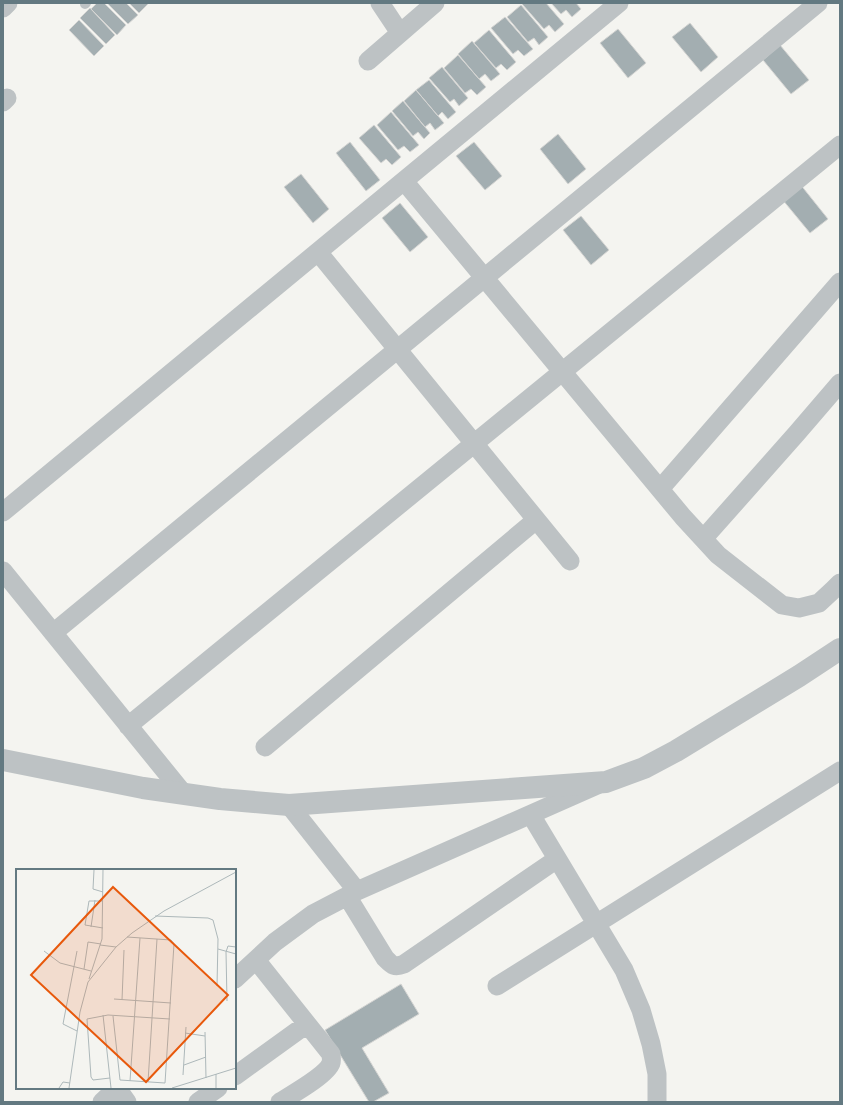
<svg xmlns="http://www.w3.org/2000/svg" width="843" height="1105" font-family="Ubuntu,sans-serif">
<style>
.building{fill:#a3aeb1;stroke:#d5d5d3}
.lines{fill:none;stroke-linecap:round;stroke-linejoin:round}
.service{stroke:#bdc2c4;stroke-width:10}
.minor{stroke:#bdc2c4;stroke-width:19}
.tertiary{stroke:#bdc2c4;stroke-width:22}
.inset-road{fill:none;stroke:#adb8ba;stroke-width:1}
.view{fill:#e8590c;fill-opacity:0.15;stroke:#e8590c;stroke-width:2}
.inset-edge{fill:none;stroke:#637981;stroke-width:2}
</style>
<rect width="100%" height="100%" fill="#f4f4f0"/>
<path class="building" d="M97,3H104L126,25L117,35L91,9Z
M107,3H126L138,15L128,24Z
M129,3H148V4L139,13Z
M523,3H546L564,24L555,32L549,25L544,29L522,4Z
M551,3H576L581,9L572,17L566,10L561,14Z
M521,5L548,37L539,45L534,38L528,42L507,17Z
M90,8L115,35L106,44L80,18Z
M505,17L533,49L524,56L518,50L513,54L491,28Z
M79,20L104,46L94,56L69,30Z
M690,23L718,57L701,72L672,37Z
M618,29L646,63L628,78L600,43Z
M489,30L516,62L507,70L501,64L496,68L474,43Z
M472,41L500,74L491,81L485,74L479,79L458,54Z
M780,45L809,80L791,94L763,60Z
M458,55L486,87L477,95L471,89L465,93L444,68Z
M442,67L468,98L459,106L454,99L450,102L429,78Z
M429,80L456,112L448,119L442,112L438,116L416,90Z
M416,90L444,123L435,130L430,123L425,127L404,101Z
M403,101L430,133L424,139L418,132L413,136L392,111Z
M391,112L419,145L410,152L404,146L398,150L377,125Z
M374,125L401,157L392,165L386,159L381,163L359,138Z
M558,134L586,169L568,184L540,149Z
M350,142L380,180L366,191L336,153Z
M474,142L502,176L485,190L456,156Z
M301,174L329,209L313,223L284,187Z
M800,184L828,219L810,233L782,199Z
M400,203L428,237L410,252L382,218Z
M581,216L609,250L591,265L563,230Z
M401,984L419,1014L362,1048L389,1093L373,1102H369L325,1030Z"/>
<g class="lines">
<path class="service" d="M85,4L86,3"/>
<path class="minor" d="M380,3L400,33
M3,8L8,3
M368,61L435,3
M3,102L7,98
M404,181L683,517L718,555L782,605L799,608L819,603L833,590L840,583
M318,252L570,561
M660,489L840,282
M3,512L619,3
M703,539L797,433L840,383
M3,571L183,793
M53,633L818,3
M128,726L840,145
M265,747L536,520
M289,805L357,891
M531,815L624,970L641,1010L651,1044L657,1074V1102
M347,896L385,958C392,965 394,968 404,964L557,859
M256,960L331,1054C331,1056 332,1061 331,1063C327,1075 291,1095 280,1102
M235,979L275,942L313,914L357,891L597,785
M497,986L840,771
M235,1076L307,1024
M117,1088L127,1102
M102,1102L117,1088
M198,1102L218,1088"/>
<path class="tertiary" d="M3,760L143,788L220,799L289,805L606,782L644,768L676,751L799,676L840,649"/>
</g>
<g transform="translate(16 869)">
<rect width="220" height="220" fill="#f4f4f0"/>
<path class="inset-road" d="M78,1L77,20L87,23M139,47L192,49L197,51L202,70L201,117M75,58L79,31M87,59L69,56L73,32H87M84,76L100,78M202,80L220,85M28,82L44,94L75,102M68,100L72,73L85,75M73,110L86,70L87,1M98,130L155,134M106,131L108,81M211,132L210,83L212,77L220,78M87,146L95,219M97,147L104,211L149,214L158,75L155,71L111,68M61,162L47,155L61,82M189,163L190,209M169,164L189,167M168,196L190,188M200,205V219M167,206L170,158M94,209L77,211L75,208L71,150L92,146L154,150M114,212L124,69M132,213L141,70M43,219L47,213L54,214M53,219L64,143L72,113L100,78L116,64L148,42L220,3M156,219L220,199"/>
<path class="view" d="M97,18L212,126L130,213L15,106Z"/>
<rect width="220" height="220" class="inset-edge"/>
</g>
<rect width="843" height="1105" fill="none" stroke="#637981" stroke-width="8"/>
</svg>
